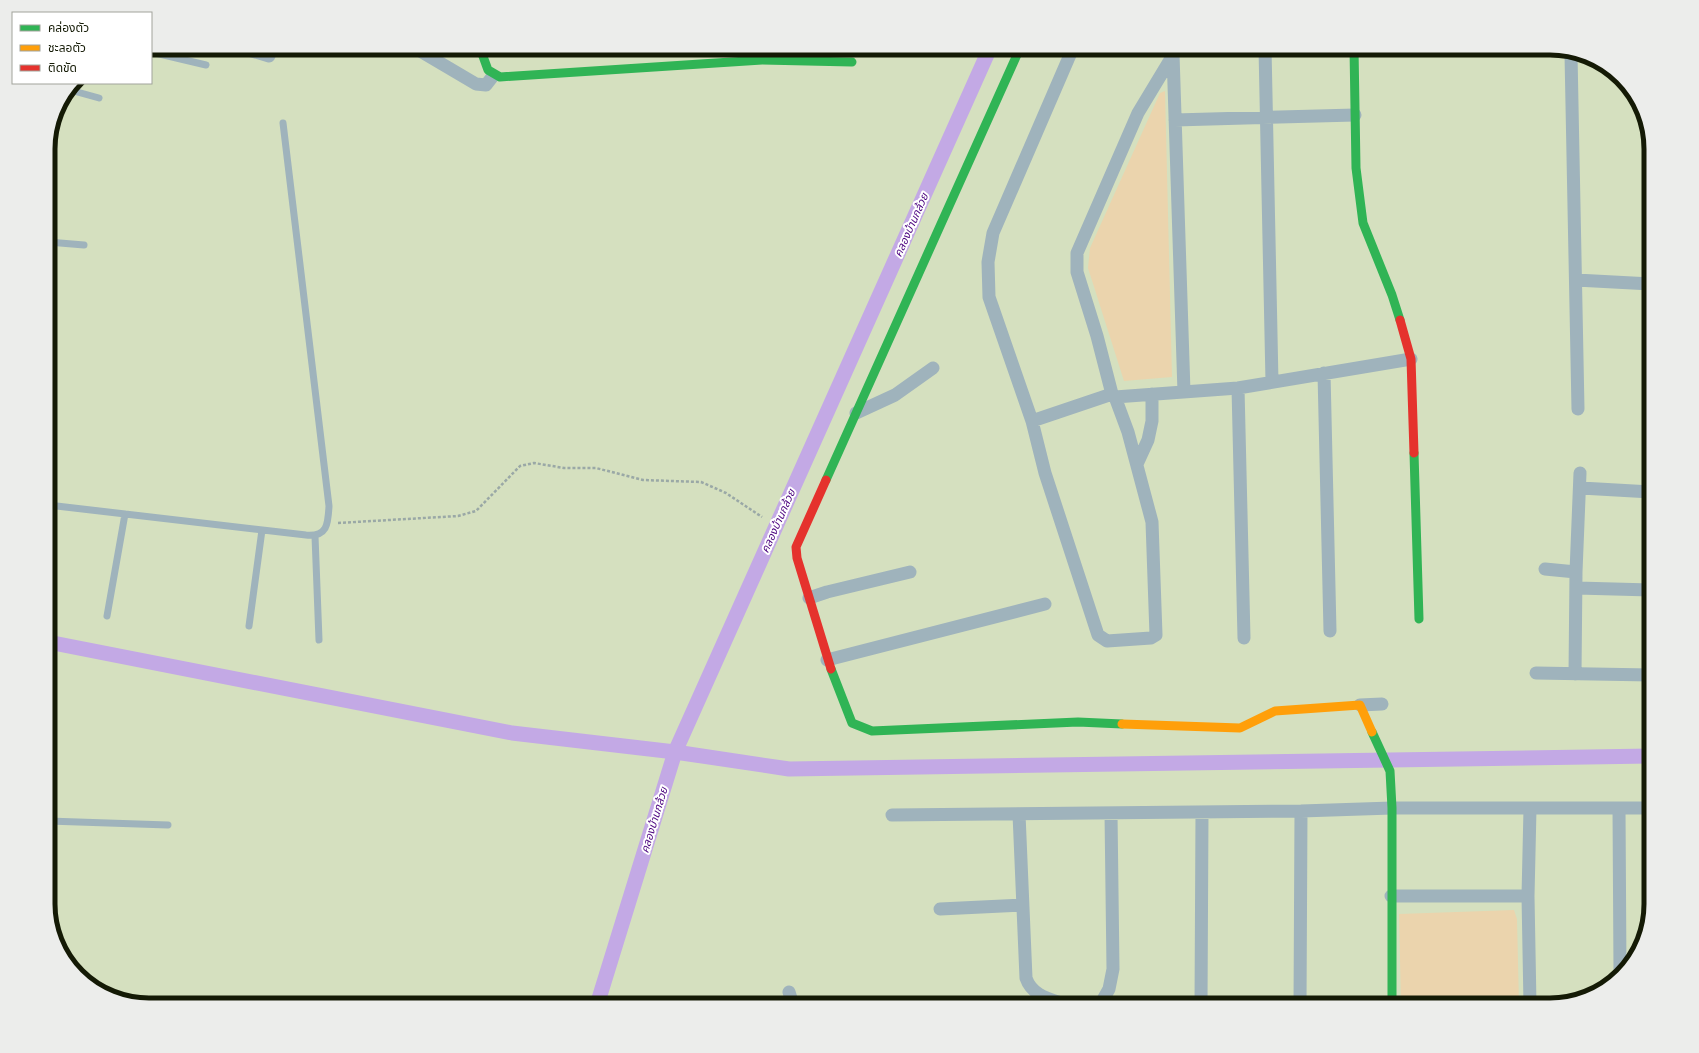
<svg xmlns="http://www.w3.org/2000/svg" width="1699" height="1053" font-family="Helvetica,'Noto Sans Thai',sans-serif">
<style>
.green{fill:#ebd4ad}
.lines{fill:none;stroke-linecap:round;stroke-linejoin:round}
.canal{stroke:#c3a9e5;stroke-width:15}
.path{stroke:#9aa8a6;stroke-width:2.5;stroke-dasharray:3 2;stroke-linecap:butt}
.lane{stroke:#9fb3bc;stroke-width:7}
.street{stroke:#9fb3bc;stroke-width:13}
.fast{stroke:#30b455;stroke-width:9}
.slow{stroke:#ff9f0a;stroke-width:9}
.jam{stroke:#e5322d;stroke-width:9}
.labels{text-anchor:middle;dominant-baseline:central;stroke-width:4;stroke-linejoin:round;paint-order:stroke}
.water-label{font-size:11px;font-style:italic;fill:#49007e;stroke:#fff}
.rim{fill:none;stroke:#141a05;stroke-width:5}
</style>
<rect width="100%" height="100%" fill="#d5e0bf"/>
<path class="green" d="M1165,91L1172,377L1124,381L1088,268L1090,248L1160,93Z
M1514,910L1517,919L1519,1005H1401L1399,914Z"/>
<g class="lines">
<path class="canal" d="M48,642L512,733L675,752L789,769L1651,756
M597,1005L675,752L990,48"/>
<path class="path" d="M338,523L458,516L476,511L520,466L534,463L564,468H596L643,480L701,482L726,493L762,517"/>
<path class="lane" d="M151,52L206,65
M70,90L99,98
M48,242L84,245
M48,505L306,535C328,537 328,523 329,506L283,123
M315,536L319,640
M107,616L125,514
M249,626L262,530
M48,821L168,825"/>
<path class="street" d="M242,48L269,56
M415,48L476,84L486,85L493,76
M1073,48L993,233L988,262L989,297L1032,421L1045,473L1098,635L1107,641L1151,638L1156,635L1152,522L1128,432L1115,397L1112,394L1097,336L1077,272V253L1138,113L1173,55
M1265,48L1272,382
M1173,54L1184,392
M1571,54L1578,409
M1175,120L1355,115
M1576,280L1651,284
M1324,373L1330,631
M1238,388L1244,638
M1115,397L1238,388L1411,359
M856,413L895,395L933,368
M1032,421L1112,394
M1137,464L1148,440L1152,421V394
M1581,488L1651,492
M1545,569L1576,572
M1577,588L1651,590
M809,598L827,592L910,572
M827,660L1045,604
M1536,673L1651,675
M1575,674L1576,572L1580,473
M1360,705L1382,704
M1619,808L1620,972
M1019,814L1026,978C1032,996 1050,999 1067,1005
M892,815L1301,811L1392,808H1651
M1391,896H1528
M940,909L1022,905
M789,992L793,1005
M1100,1005L1109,989L1113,969L1111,813
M1201,1005L1202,812
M1300,1005L1301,811
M1530,1005L1528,896L1530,809"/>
<path class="fast" d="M480,48L488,70L500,77L762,60L852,62
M1354,48L1356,168L1363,223L1392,295L1400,320
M1414,453L1419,619
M826,480L1020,48
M831,669L852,723L872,731L1078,722L1122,724
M1372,732L1390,771L1392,808V1005"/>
<path class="slow" d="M1122,724L1240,728L1275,711L1360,705L1372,732"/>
<path class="jam" d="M1400,320L1411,359L1414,453
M826,480L796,547L797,558L831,669"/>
</g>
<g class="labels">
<g class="water-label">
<text transform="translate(911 225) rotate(-66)">คลองบ้านกล้วย</text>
<text transform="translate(778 521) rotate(-66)">คลองบ้านกล้วย</text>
<text transform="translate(654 820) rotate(-73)">คลองบ้านกล้วย</text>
</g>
</g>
<path d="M0 0H1699V1053H0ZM149 55H1550A94 94 0 0 1 1644 149V904A94 94 0 0 1 1550 998H149A94 94 0 0 1 55 904V149A94 94 0 0 1 149 55Z" fill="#ecedeb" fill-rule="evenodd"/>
<path class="rim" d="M149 55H1550A94 94 0 0 1 1644 149V904A94 94 0 0 1 1550 998H149A94 94 0 0 1 55 904V149A94 94 0 0 1 149 55Z"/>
<rect x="12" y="12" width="140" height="72" fill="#ffffff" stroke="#a1a39b"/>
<rect x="20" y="25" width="20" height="6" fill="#30b455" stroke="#a1a39b"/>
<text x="48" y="32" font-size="12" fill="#141a05">คล่องตัว</text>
<rect x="20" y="45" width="20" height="6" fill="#ff9f0a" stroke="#a1a39b"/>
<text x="48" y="52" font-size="12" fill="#141a05">ชะลอตัว</text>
<rect x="20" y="65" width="20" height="6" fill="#e5322d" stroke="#a1a39b"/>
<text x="48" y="72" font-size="12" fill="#141a05">ติดขัด</text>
</svg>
